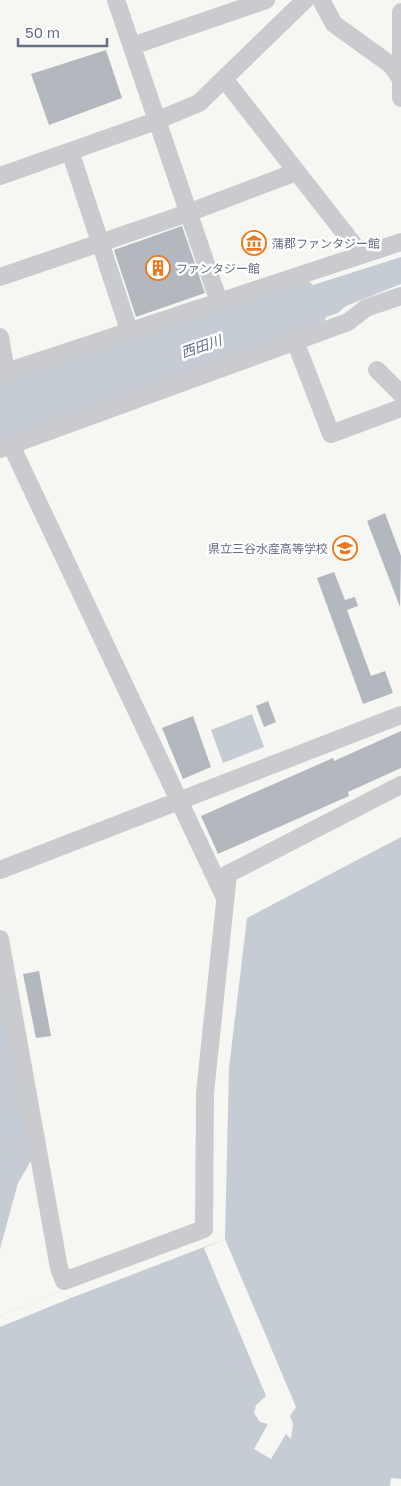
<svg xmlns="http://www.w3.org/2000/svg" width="401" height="1486" font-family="'Golos Text','Noto Sans JP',sans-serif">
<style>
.water{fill:#c6ccd3}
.pier{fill:#f6f7f3}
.building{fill:#b3b8bf}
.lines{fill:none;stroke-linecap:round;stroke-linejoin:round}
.minor{stroke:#c9cbcf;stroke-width:18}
.labels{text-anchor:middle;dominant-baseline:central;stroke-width:5;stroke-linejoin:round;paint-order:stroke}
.poi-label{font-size:12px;fill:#646f86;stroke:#fff;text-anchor:start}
.water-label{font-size:14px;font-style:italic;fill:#647789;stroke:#fff}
</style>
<rect width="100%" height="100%" fill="#f6f7f3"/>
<path class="water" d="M401,257V284L346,306L338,313L326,317L324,323L0,441V382L307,280L313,285Z
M252,714L264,747L223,763L211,730Z
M401,837V1479L391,1478L390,1486H0V1317L8,1312L59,1292L71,1298L225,1239L229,1068L247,918Z
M0,983L32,1159L18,1183L0,1249Z"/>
<path class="pier" d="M225,1239L296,1407L290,1416L293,1424L291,1439L286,1434L271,1459L254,1449L268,1424L260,1422L254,1413L256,1405L266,1396L204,1248Z
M59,1292L71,1298L0,1327V1317L8,1312Z"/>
<path class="building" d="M106,50L122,98L49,125L31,74Z
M182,226L205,293L136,317L114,250Z
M385,513L401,556L400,607L367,521Z
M334,572L345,600L355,597L358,606L347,610L371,676L385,671L393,693L363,704L317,578Z
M268,701L276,722L264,727L256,706Z
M193,716L211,767L183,779L162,728Z
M401,731V768L348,792L349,796L218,854L201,816L333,758L334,761Z
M39,971L51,1036L36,1038L23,974Z"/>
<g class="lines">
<path class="minor" d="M116,0L219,302
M321,0L334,24L391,65L401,79
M401,12V98
M132,46L266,0
M225,80L361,254
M70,151L129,330
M0,176L156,121L199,103L305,0
M0,277L188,213L296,172
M0,337L6,372
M295,341L331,434L401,408
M377,370L401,394
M0,374L401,242
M11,445L225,898
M0,449L348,322L366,308L401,296
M0,870L401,715
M0,939L59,1268L64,1281L204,1229L205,1093L228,874L401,785"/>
</g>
<defs>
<symbol id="museum-ring" viewBox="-11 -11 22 22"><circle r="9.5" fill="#fff" stroke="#ec7a1d" stroke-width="1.5"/><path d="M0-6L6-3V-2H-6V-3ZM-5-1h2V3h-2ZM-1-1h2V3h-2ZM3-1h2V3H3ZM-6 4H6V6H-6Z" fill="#ec7a1d"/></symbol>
<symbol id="building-ring" viewBox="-11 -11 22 22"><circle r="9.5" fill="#fff" stroke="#ec7a1d" stroke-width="1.5"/><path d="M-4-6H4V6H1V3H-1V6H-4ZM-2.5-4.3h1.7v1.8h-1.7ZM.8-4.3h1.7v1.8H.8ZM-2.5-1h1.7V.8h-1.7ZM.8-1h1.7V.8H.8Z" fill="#ec7a1d"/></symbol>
<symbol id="school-ring" viewBox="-11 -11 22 22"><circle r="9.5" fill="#fff" stroke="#ec7a1d" stroke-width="1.5"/><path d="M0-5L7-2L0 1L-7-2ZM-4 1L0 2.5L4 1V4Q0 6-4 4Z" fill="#ec7a1d"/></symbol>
</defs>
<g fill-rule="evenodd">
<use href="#museum-ring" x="240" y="229" width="28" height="28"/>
<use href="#building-ring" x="144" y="254" width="28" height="28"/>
<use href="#school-ring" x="331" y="534" width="28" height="28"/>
</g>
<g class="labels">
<g class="poi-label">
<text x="272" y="243">蒲郡ファンタジー館</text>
<text x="176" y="268">ファンタジー館</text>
<text x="328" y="548" text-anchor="end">県立三谷水産高等学校</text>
</g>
<g class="water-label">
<text transform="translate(201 346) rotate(-19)">西田川</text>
</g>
</g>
<path d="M18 38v8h89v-8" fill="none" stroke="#646f86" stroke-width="2.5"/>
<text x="25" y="38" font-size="15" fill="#646f86" stroke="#ffffff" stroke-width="4" paint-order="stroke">50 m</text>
</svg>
